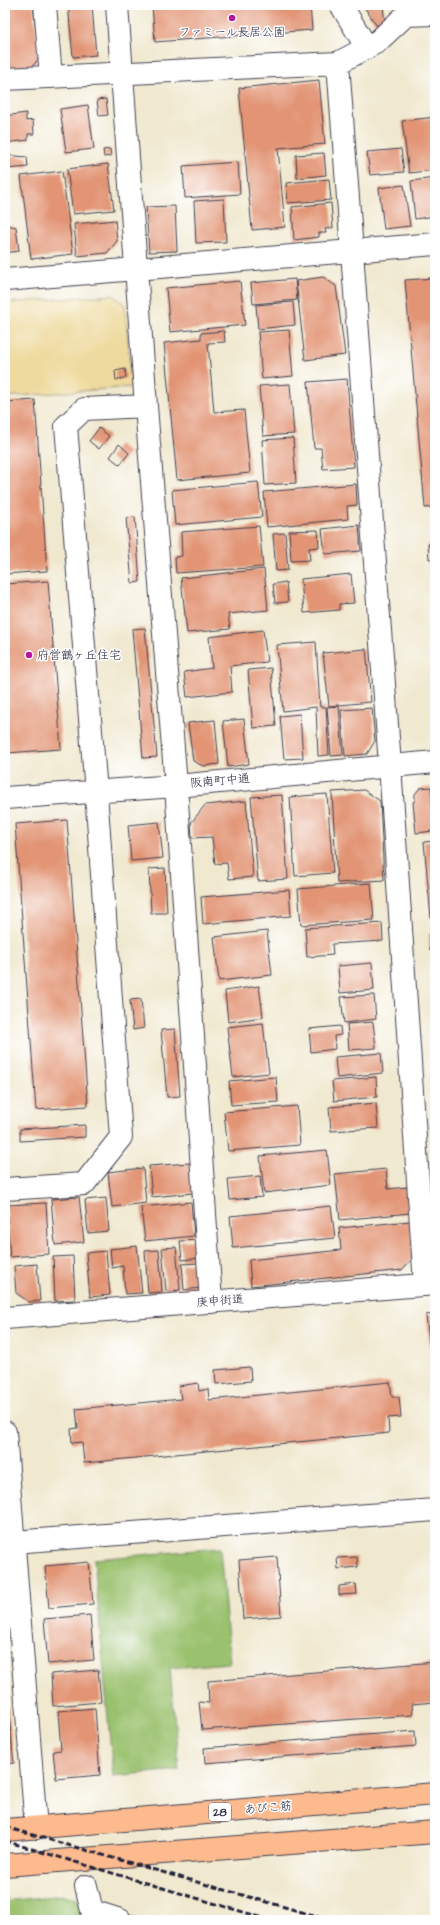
<svg xmlns="http://www.w3.org/2000/svg" width="440" height="1925" font-family="'Architects Daughter','Klee One',sans-serif">
<style>
.green{fill:#9ac16d;stroke:#5e7254}
.sand{fill:#eeda9e;stroke:#887e6c}
.building{fill:#e29475}
.lines{fill:none;stroke-linecap:round;stroke-linejoin:round}
.minor-casing{stroke:#414051;stroke-width:24}
.major-casing{stroke:#414051;stroke-width:24}
.minor{stroke:#fff;stroke-width:22}
.major{stroke:#fcba8e;stroke-width:22}
.rail{stroke:#22223b;stroke-width:3;stroke-dasharray:6 3;stroke-linecap:butt}
.poi-dot{fill:#b5179e;stroke:#fff;stroke-width:1.5}
.labels{text-anchor:middle;dominant-baseline:central;stroke-width:3;stroke-linejoin:round;paint-order:stroke}
.shield{fill:#fff;stroke:#646476;stroke-width:1}
.shield-label{font-size:11px;font-weight:bold;fill:#22223b}
.poi-label{font-size:12px;fill:#22223b;stroke:#fff}
.street-label{font-size:12px;fill:#22223b;stroke:#fff}
</style>
<rect width="100%" height="100%" fill="#fff"/>
<filter id="ink" filterUnits="userSpaceOnUse"><feTurbulence type="fractalNoise" baseFrequency=".025" numOctaves="2"/><feDisplacementMap in="SourceGraphic" scale="8" xChannelSelector="R" yChannelSelector="G"/><feConvolveMatrix kernelMatrix="1 2 1 2 8 2 1 2 1" color-interpolation-filters="sRGB"/></filter>
<filter id="wash" filterUnits="userSpaceOnUse"><feTurbulence type="fractalNoise" baseFrequency=".012" numOctaves="4" result="noise"/><feDisplacementMap in="SourceGraphic" scale="16" xChannelSelector="R" yChannelSelector="G"/><feGaussianBlur stdDeviation="0.9" result="paint"/><feColorMatrix in="noise" values="0 0 0 0 0 0 0 0 0 0 0 0 0 0 0 0 0 1.4 0 .05"/><feComposite in="paint" operator="in"/></filter>
<g filter="url(#wash)">
<rect width="100%" height="100%" fill="#f0e8cf"/>
<path class="green" d="M220,1548L230,1663L170,1668L179,1770L113,1776L94,1559Z
M64,1895L139,1920H5V1901Z"/>
<path class="sand" d="M113,295L125,305L132,387L5,397V303Z"/>
<g id="blocks">
<path class="building" d="M5,5H33L39,58L32,67L5,70Z
M68,5H92L96,55L73,57Z
M152,5H310L312,30L155,42Z
M363,5H383L385,25H376Z
M319,80L325,144L278,148L285,227L252,230L239,88Z
M106,99L108,115L99,116L97,100Z
M88,105L94,149L66,152L60,109Z
M26,113V121L33,120L34,134H28V140L5,143V116Z
M435,117V170L409,173L402,121Z
M110,149L111,156L104,157L103,150Z
M401,149L404,172L370,175L367,152Z
M324,153L326,175L297,178L296,155Z
M5,155L27,157L28,167L5,169Z
M238,162L240,194L185,198L183,166Z
M108,164L114,210L73,214L67,169Z
M62,171L73,254L31,259L21,176Z
M435,178V216L415,219L411,181Z
M329,179L331,200L288,203L286,183Z
M404,185L410,226L384,229L379,188Z
M224,199L226,242L196,243L194,201Z
M331,203L333,228L325,229L326,233H319V237L294,240L292,207Z
M175,206L177,251L149,252L146,207Z
M5,213L7,225L16,227L19,251L5,253Z
M115,220L117,241L107,253L77,256L74,224Z
M323,277L336,286L345,355L305,360L296,281Z
M435,278V507L425,508L405,280Z
M295,279L297,300L253,304L251,283Z
M240,281L245,325L170,332L166,288Z
M293,302L295,325L258,329L256,305Z
M289,330L293,376L262,379L258,332Z
M224,331L225,342L208,343L214,412L244,410L250,473L177,480L164,343L201,339V333Z
M125,369L126,378L116,380L115,371Z
M347,379L354,467L323,469L321,448H314L308,382Z
M290,384L294,434L263,436L259,386Z
M35,400L47,571L5,574V402Z
M99,428L109,436L99,449L89,441Z
M293,438L296,483L265,485L262,440Z
M119,444L129,453L120,465L110,457Z
M258,482L262,517L175,525L172,490Z
M356,484L357,505L347,506L348,519L267,527L264,492Z
M135,517L140,582L132,583L126,518Z
M359,525L361,551L325,554L322,529Z
M259,526L263,567L176,573L175,557L182,556L181,532Z
M318,530L319,547L309,548L310,560L291,561L289,531Z
M285,533L288,570L276,571L273,534Z
M428,544H435V558L429,559Z
M264,569L268,610L228,614L230,629L187,633L181,578Z
M351,574L354,603L339,604V610L304,613L301,579Z
M48,581L61,749L7,753L5,726V584Z
M286,582L288,602L275,603L273,584Z
M145,628L157,757L143,758L132,629Z
M263,630L267,662L230,666L232,692L187,697L184,672L212,668L209,637Z
M316,642L320,707H326L329,755L318,756L316,707L283,711L277,645Z
M366,649L371,702L329,706L323,653Z
M271,668L276,726L253,728L248,670Z
M339,706L343,755L331,756L327,707Z
M372,708L375,741L367,754L345,756L341,710Z
M300,714L303,758L284,759L280,716Z
M244,719L249,764L228,767L223,721Z
M215,720L219,764L203,766L193,761L188,723Z
M431,787L434,831L416,833L413,802L415,801V794L420,788Z
M364,790L380,801L384,880L337,883L332,792Z
M327,794L333,873L295,876L290,797Z
M282,795L288,879L258,881L251,797Z
M246,801L253,877L229,879L227,863L215,864L212,837L192,838L191,823L205,805Z
M67,820L88,1106L36,1110L15,824Z
M159,822L163,858L131,861L128,825Z
M435,841V917L431,918L424,842Z
M165,868L167,913H151L149,869Z
M371,883L374,920L301,925L298,889Z
M289,890L291,916L203,924L201,897Z
M382,923L383,941L332,944L333,955L307,957L305,928Z
M267,931L272,975L219,981L214,937Z
M429,934H435V950H430Z
M372,963L374,990L340,993L338,966Z
M259,986L263,1017L228,1022L225,991Z
M374,995L376,1019L344,1023L341,997Z
M141,999L144,1028L133,1030L130,1000Z
M373,1022L376,1048L349,1050L347,1024Z
M263,1023L269,1073L233,1077L227,1027Z
M340,1026L341,1035L334,1036L335,1049L311,1052L309,1029Z
M175,1029L180,1096L167,1097L161,1030Z
M381,1053L383,1073L337,1078L335,1057Z
M276,1077L278,1102L231,1105L229,1081Z
M376,1077L377,1097L334,1101L332,1081Z
M376,1103L378,1128L331,1131L329,1107Z
M297,1106L300,1145L228,1151L224,1112Z
M85,1125V1137L20,1141V1129Z
M327,1150L331,1185L264,1193L260,1156Z
M190,1163L193,1193L152,1197L149,1166Z
M143,1168L146,1203L112,1207L108,1172Z
M386,1169L388,1189L407,1187L410,1213L340,1220L335,1174Z
M260,1176L262,1197L230,1200L228,1179Z
M79,1197L84,1242L55,1245L51,1199Z
M106,1198L109,1231L88,1233L85,1200Z
M191,1202L194,1236L145,1241L141,1207Z
M46,1203L49,1254L10,1257L6,1205Z
M331,1206L335,1238L233,1248L230,1216Z
M410,1221L414,1257L402,1270L251,1286L249,1260L341,1250L339,1228Z
M199,1240L201,1258L182,1260L180,1241Z
M137,1246L142,1293L125,1294L123,1266L112,1268L110,1249Z
M176,1247L180,1290L166,1291L162,1248Z
M159,1250L162,1292L148,1293L145,1251Z
M106,1251L110,1295L90,1297L86,1253Z
M73,1256L75,1300L55,1301L53,1257Z
M199,1263L201,1288L184,1290L182,1264Z
M37,1264L40,1301L29,1302L16,1293L14,1266Z
M435,1314V1348H430L426,1315Z
M250,1367L251,1381L216,1384L215,1370Z
M390,1382L392,1397H399L401,1417L388,1418L389,1433L84,1463L82,1442L72,1443L71,1429L78,1428L76,1409L181,1399L179,1386L198,1383L199,1391L208,1389L209,1400Z
M277,1557L281,1616L243,1619L239,1560Z
M357,1557L358,1567L338,1569L337,1558Z
M89,1562L93,1604L49,1608L45,1566Z
M356,1584L357,1594L339,1595V1586Z
M90,1615L94,1660L48,1664L44,1619Z
M435,1662V1702L412,1704L413,1715L202,1730L199,1702L209,1703L208,1681Z
M98,1670L101,1702L53,1706L51,1674Z
M8,1707L14,1763L5,1764V1708Z
M95,1708L100,1775L56,1779L53,1751L61,1750L58,1711Z
M415,1731L416,1746L205,1763L204,1748Z"/>
</g>
</g>
<g filter="url(#ink)">
<use href="#blocks" fill-opacity="0" stroke="#414051" stroke-width="1"/>
<g class="lines">
<defs>
<path id="minor" d="M45,5L51,77
M117,5L146,406L176,786L211,1302
M341,5L367,48
M338,63L390,765L425,1285
M5,79L338,63L377,42L406,15L435,14
M5,280L435,244
M5,798L176,786L435,762
M5,1189L84,1184L121,1137L96,792L66,426L84,409L146,406
M5,1318L435,1284
M5,1432L36,1828
M13,1542L435,1510
M86,1886L92,1911L120,1920"/>
<path id="major" d="M5,1830L435,1794
M5,1865L435,1832"/>
</defs>
<use href="#minor" class="minor-casing"/>
<use href="#major" class="major-casing"/>
<use href="#minor" class="minor"/>
<use href="#major" class="major"/>
<path class="rail" d="M5,1827L330,1920
M5,1841L270,1920"/>
</g>
</g>
<g class="poi-dot">
<circle cx="232" cy="18" r="4"/>
<circle cx="29" cy="655" r="4"/>
</g>
<g class="labels">
<rect class="shield" x="209" y="1803" width="22" height="18" rx="3"/>
<g class="shield-label">
<text x="220" y="1812">28</text>
</g>
<g class="poi-label">
<text x="232" y="32">ファミール長居公園</text>
<text x="37" y="655" text-anchor="start">府営鶴ヶ丘住宅</text>
</g>
<g class="street-label">
<text transform="translate(220 781) rotate(-5)">阪南町中通</text>
<text transform="translate(220 1301) rotate(-5)">庚申街道</text>
<text transform="translate(268 1808) rotate(-5)">あびこ筋</text>
</g>
</g>
<rect width="440" height="1925" fill="none" stroke="#fff" stroke-width="20"/>
</svg>
